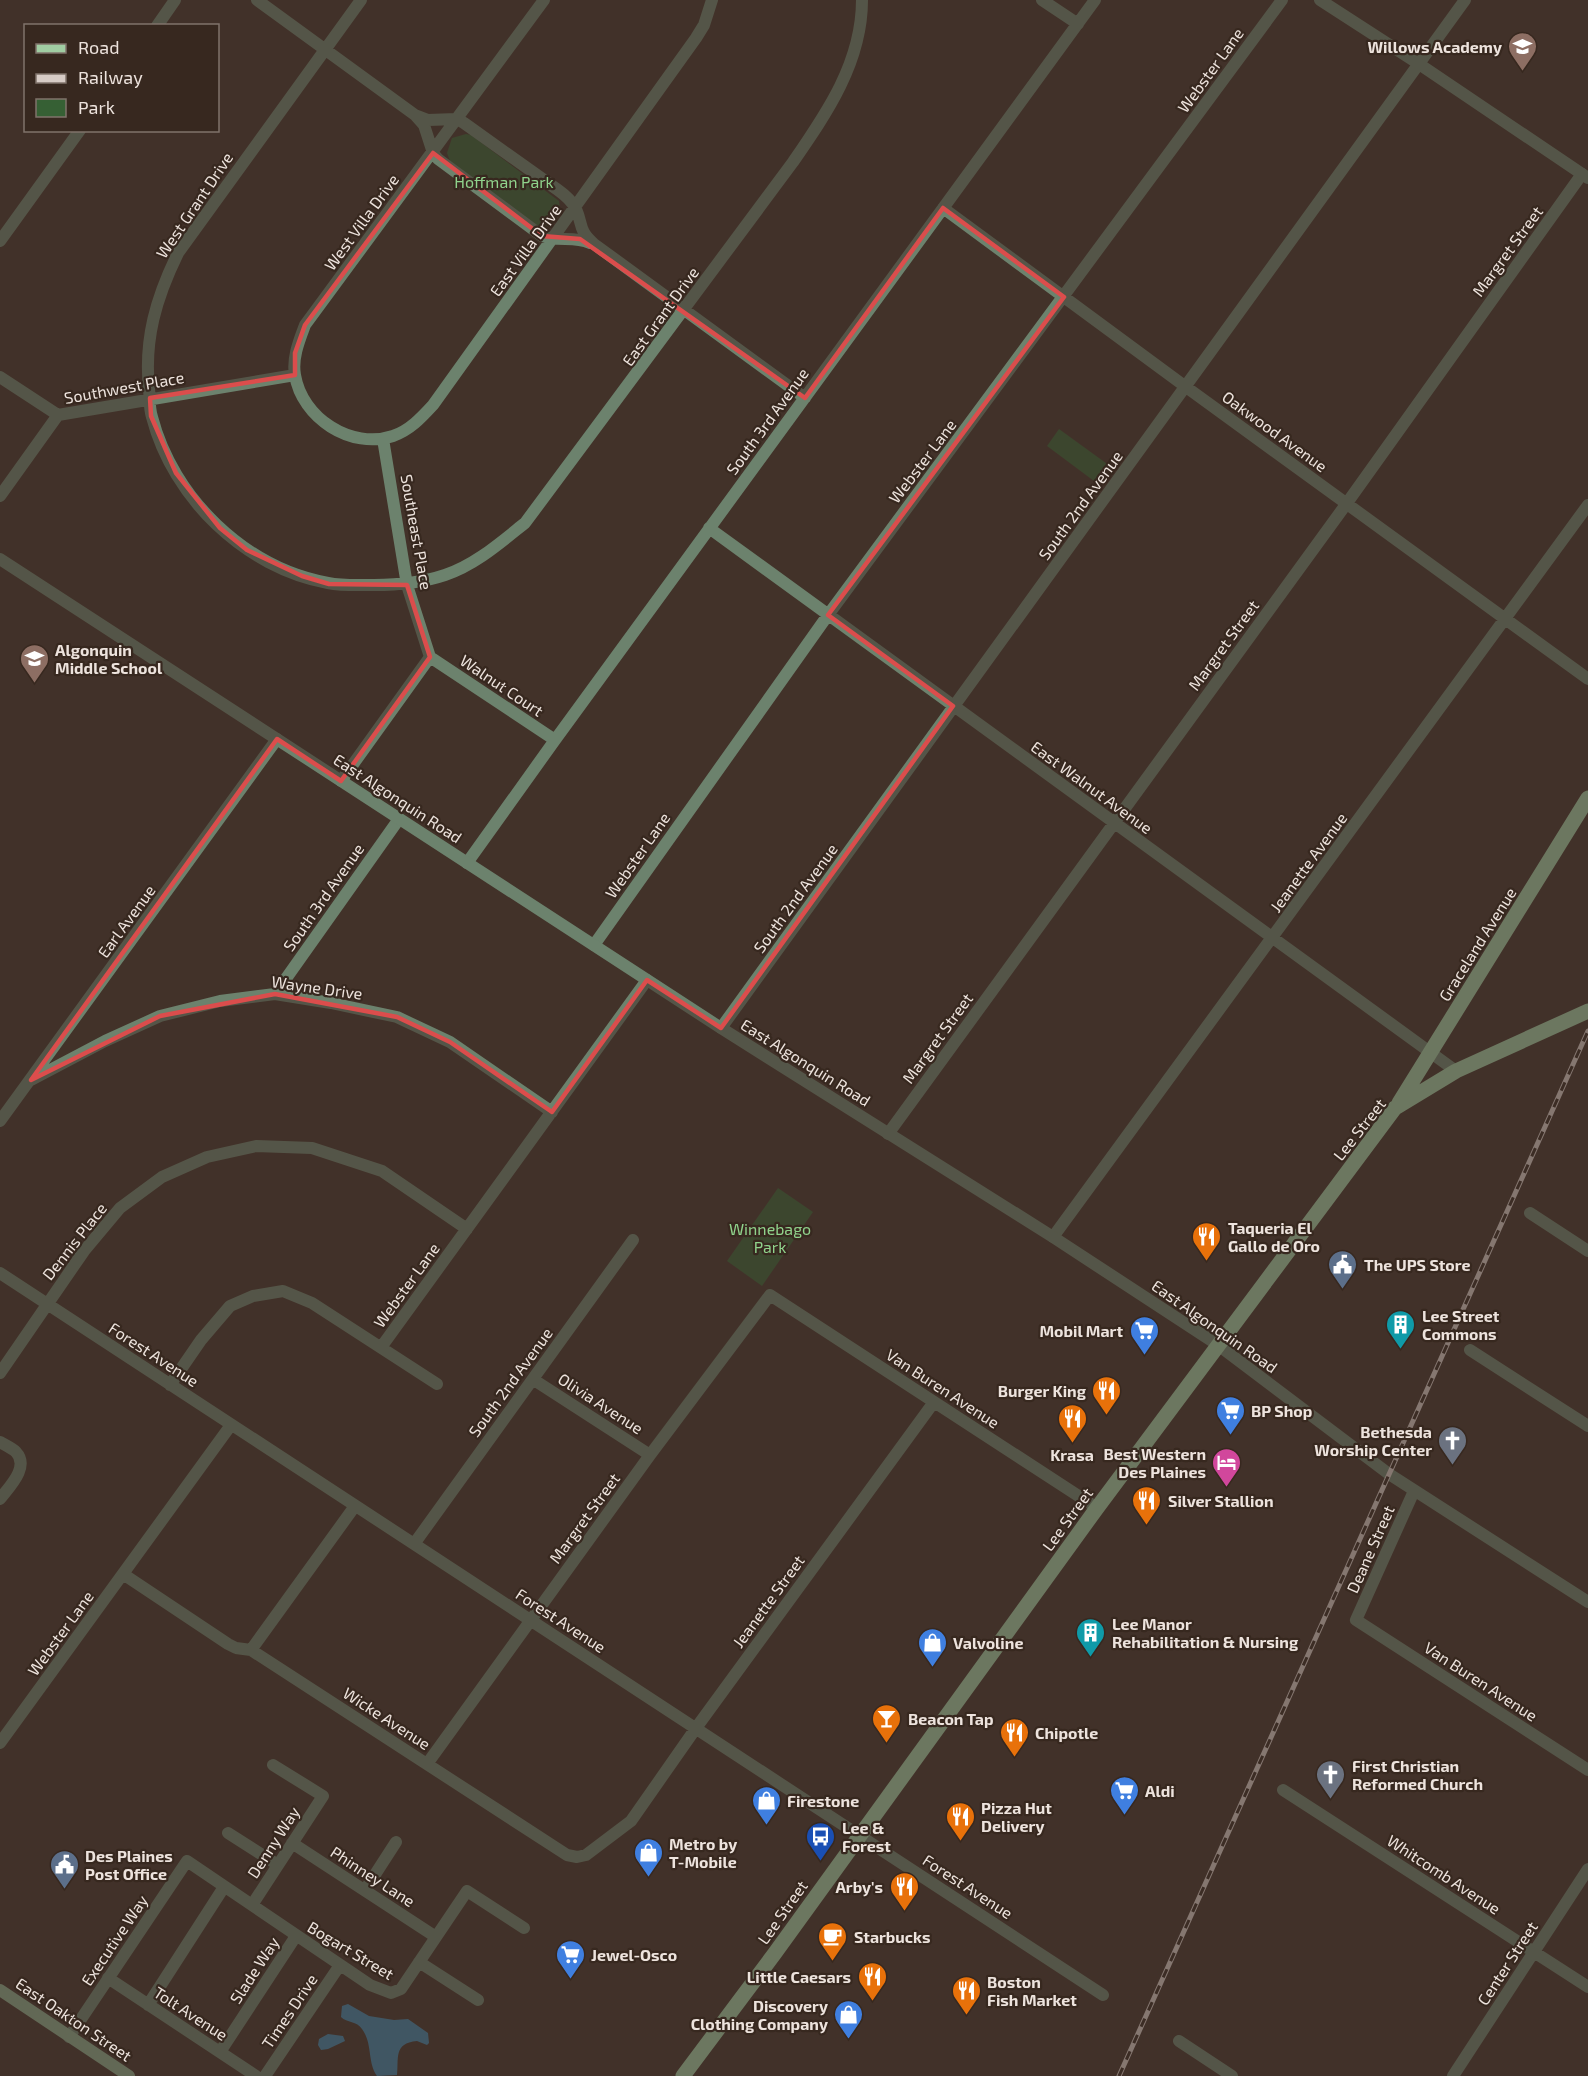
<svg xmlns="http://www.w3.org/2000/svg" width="1588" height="2076" font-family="'Exo 2',sans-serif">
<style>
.green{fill:#366034}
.water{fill:#3f84a9}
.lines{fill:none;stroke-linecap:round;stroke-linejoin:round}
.minor{stroke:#6c826d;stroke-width:12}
.tertiary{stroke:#6c826d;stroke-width:12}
.secondary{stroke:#8aac8b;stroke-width:12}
.primary{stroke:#a0cda2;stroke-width:15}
.rail-casing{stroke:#d7ccc6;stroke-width:5}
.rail{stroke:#37281f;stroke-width:3;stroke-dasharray:9;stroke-linecap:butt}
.marked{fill:none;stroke:#db4d4c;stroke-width:4.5;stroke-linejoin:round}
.labels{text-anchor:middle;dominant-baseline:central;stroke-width:4.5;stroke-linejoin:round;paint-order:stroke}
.poi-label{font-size:16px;font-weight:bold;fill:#ede3dd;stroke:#37281f;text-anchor:start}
.street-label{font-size:16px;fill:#ede3dd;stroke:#37281f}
.park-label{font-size:16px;fill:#90d38c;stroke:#37281f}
</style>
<rect width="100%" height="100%" fill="#423229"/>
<path class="green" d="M466,134L471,135L559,201C562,217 555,228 538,226L450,161L447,153L452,138Z
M1059,429L1110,466L1098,484L1047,446Z
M778,1188L813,1212L762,1286L727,1261Z"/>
<path class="water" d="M348,2004L369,2016L394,2020L408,2019L428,2033L429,2043L427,2045L417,2041C393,2043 399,2059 397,2075L377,2076C367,2062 373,2044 362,2029C357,2021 347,2023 341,2017L342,2006Z
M328,2034L343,2036L345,2041L328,2049L321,2050L318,2045L319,2039Z"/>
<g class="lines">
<path class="minor" d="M257,0L415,115L428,120L457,119L464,123L558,190C565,195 572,201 576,209C583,225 578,230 594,244L805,398
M361,0L178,253C156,298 144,339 149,389C150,398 149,408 152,417C173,498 245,568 328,583C343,586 359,585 374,585C399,585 421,583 445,575C475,565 500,543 525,523L793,162C827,113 862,62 862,0
M544,0L305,325C299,341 292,358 295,375C302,418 351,450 393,436C410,430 421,418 433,405L696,38L704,25L712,0
M1042,0L1078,24
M157,26L175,0
M416,116L424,125L433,153L438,159L542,236C558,242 574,236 590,243
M943,208L1186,387L1588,679
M0,241L80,130
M0,377L58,415
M383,439L407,585L430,657
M0,496L58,415L295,375
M709,528L1456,1071
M430,657L555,740
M341,781L430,657
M467,863L555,740L1095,0
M594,945L828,615L1282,0
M275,994L399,819
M721,1028L1465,0
M31,1080L105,1041L160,1016L220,1001L275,994L331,1003L397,1017L450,1042L552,1112
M0,1121L277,739
M888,1134L1347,503L1582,174
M1530,1213L1588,1251
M1053,1237L1588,505
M0,1273L1103,1995
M382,1346L647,980
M1470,1350L1588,1426
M0,1373L84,1251L120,1208L162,1177L207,1157L256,1146L312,1148L382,1171L467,1229
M534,1380L650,1455
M170,1385L201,1340L230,1306L253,1296L283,1291L312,1303L437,1384
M0,1442C5,1445 12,1448 16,1452C30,1467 9,1487 0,1499
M1414,1491L1356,1620L1588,1770
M414,1544L633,1240
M123,1574L228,1644L236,1648L251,1650L567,1855L577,1857L586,1855L631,1821L696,1728L934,1402
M251,1650L355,1506
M0,1743L231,1425
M427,1764L650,1455L770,1295L1097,1508
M1283,1790L1588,1987
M228,1833L278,1865
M292,1843L436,1937
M365,1890L396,1842
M252,1905L323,1796L273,1765
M419,1962L478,2000
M108,1978L256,2076
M148,2005L224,1887
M69,2037L187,1861L370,1985L391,1993L401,1989L467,1891L524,1928
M1179,2041L1232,2076
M220,2052L296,1936
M265,2076L340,1965
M1453,2076L1588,1869"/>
<path class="tertiary" d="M1320,0L1419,64L1588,178
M0,559L721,1028L1053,1237L1218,1345L1389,1474L1588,1602"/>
<path class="secondary" d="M0,1990L129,2076"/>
<path class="primary" d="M1399,1103L1588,798
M683,2076L775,1953L1097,1508L1395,1108L1456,1071L1588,1011"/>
<defs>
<path id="rail" d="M1119,2076L1588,1031"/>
</defs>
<use href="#rail" class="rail-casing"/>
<use href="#rail" class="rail"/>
</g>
<path d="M0 0H1588V2076H0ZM433,153L542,236L580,239L805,398L943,208L1064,297L828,615L953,706L721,1028L647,980L552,1112L450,1042L397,1017L275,994L160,1016L31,1080L277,739L341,781L430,657L407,585L329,584L302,576L247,550L220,528L176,473L151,416L150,398L295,375V353L305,325Z" fill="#423229" fill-opacity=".55" fill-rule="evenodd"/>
<path class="marked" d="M433,153L542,236L580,239L805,398L943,208L1064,297L828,615L953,706L721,1028L647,980L552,1112L450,1042L397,1017L275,994L160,1016L31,1080L277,739L341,781L430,657L407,585L329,584L302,576L247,550L220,528L176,473L151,416L150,398L295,375V353L305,325Z"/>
<defs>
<symbol id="school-pin" viewBox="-11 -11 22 30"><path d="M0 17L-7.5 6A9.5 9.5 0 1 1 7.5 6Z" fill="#8d6e63" stroke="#37281f"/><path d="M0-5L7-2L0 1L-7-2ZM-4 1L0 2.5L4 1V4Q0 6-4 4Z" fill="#fff"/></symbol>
<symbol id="restaurant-pin" viewBox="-11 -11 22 30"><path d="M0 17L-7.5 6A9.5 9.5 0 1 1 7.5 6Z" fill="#e8710a" stroke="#37281f"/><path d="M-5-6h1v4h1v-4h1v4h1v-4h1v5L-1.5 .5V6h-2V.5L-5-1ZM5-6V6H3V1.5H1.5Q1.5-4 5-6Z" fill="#fff"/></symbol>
<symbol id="civic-pin" viewBox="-11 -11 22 30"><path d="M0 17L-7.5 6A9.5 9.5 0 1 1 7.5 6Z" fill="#5c6f8a" stroke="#37281f"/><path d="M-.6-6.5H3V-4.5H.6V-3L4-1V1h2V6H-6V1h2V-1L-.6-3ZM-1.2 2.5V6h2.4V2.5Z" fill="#fff"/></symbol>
<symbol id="building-pin" viewBox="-11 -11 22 30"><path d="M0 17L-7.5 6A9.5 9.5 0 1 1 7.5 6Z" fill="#0f9aa8" stroke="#37281f"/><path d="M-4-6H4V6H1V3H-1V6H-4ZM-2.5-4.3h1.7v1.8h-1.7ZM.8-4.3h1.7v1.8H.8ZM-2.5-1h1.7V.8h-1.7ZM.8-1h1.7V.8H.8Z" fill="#fff"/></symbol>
<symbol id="supermarket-pin" viewBox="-11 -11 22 30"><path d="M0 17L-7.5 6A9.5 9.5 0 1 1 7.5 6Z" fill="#3f7fe0" stroke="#37281f"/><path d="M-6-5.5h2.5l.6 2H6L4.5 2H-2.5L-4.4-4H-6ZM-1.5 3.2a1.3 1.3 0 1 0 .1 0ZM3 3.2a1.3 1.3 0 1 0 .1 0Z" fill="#fff"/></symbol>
<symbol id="church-pin" viewBox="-11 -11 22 30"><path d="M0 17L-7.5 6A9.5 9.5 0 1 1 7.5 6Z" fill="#6b7280" stroke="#37281f"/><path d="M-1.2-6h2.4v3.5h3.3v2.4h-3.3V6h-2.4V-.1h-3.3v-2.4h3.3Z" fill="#fff"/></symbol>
<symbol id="hotel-pin" viewBox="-11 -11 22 30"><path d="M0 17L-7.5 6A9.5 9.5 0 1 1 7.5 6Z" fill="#d1479c" stroke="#37281f"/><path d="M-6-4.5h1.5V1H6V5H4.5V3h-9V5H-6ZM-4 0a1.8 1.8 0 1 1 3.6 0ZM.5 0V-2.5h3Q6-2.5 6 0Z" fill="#fff"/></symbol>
<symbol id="shop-pin" viewBox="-11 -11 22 30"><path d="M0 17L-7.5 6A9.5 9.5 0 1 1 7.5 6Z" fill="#3f7fe0" stroke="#37281f"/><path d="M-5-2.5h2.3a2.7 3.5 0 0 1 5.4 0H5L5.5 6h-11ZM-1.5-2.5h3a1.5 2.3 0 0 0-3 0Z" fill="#fff"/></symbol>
<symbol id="bar-pin" viewBox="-11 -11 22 30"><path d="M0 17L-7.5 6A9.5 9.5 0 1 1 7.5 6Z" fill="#e8710a" stroke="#37281f"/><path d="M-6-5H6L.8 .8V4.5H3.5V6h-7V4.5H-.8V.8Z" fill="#fff"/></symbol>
<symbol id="bus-pin" viewBox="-11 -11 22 30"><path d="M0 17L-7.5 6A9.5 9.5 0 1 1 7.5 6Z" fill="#1a4fb4" stroke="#37281f"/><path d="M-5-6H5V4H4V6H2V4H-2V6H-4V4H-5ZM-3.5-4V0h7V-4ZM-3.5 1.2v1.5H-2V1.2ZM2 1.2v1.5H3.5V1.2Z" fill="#fff"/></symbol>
<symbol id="cafe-pin" viewBox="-11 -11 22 30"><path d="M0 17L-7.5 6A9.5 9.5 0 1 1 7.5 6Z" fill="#e8710a" stroke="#37281f"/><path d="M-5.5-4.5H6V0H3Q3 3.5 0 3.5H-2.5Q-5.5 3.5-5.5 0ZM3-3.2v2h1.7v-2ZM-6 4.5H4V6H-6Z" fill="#fff"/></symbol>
</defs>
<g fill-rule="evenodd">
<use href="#school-pin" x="1506" y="30" width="33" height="45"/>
<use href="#school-pin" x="18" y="642" width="33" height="45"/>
<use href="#restaurant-pin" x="1190" y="1220" width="33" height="45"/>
<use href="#civic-pin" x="1326" y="1248" width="33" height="45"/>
<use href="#building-pin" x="1384" y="1308" width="33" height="45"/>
<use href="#supermarket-pin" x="1128" y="1314" width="33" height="45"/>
<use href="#restaurant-pin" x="1090" y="1374" width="33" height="45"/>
<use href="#supermarket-pin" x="1214" y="1394" width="33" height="45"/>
<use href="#restaurant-pin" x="1056" y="1402" width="33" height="45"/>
<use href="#church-pin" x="1436" y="1424" width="33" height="45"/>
<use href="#hotel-pin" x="1210" y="1446" width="33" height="45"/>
<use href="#restaurant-pin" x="1130" y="1484" width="33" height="45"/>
<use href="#building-pin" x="1074" y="1616" width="33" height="45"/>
<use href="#shop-pin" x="916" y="1626" width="33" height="45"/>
<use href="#bar-pin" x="870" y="1702" width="33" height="45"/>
<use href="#restaurant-pin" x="998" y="1716" width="33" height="45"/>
<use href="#church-pin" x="1314" y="1758" width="33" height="45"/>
<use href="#supermarket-pin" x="1108" y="1774" width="33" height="45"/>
<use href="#shop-pin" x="750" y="1784" width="33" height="45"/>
<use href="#restaurant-pin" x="944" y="1800" width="33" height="45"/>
<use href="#bus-pin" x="804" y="1820" width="33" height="45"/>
<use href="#shop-pin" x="632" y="1836" width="33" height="45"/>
<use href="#civic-pin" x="48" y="1848" width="33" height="45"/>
<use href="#restaurant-pin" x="888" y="1870" width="33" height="45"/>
<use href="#cafe-pin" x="816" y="1920" width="33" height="45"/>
<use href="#supermarket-pin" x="554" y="1938" width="33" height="45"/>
<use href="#restaurant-pin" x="856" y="1960" width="33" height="45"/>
<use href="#restaurant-pin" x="950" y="1974" width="33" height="45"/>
<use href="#shop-pin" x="832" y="1998" width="33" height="45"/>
</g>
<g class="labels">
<g class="poi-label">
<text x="1502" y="46" text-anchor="end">Willows Academy</text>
<text x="55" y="649">Algonquin<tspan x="55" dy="18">Middle School</tspan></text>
<text x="1228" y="1227">Taqueria El<tspan x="1228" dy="18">Gallo de Oro</tspan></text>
<text x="1364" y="1264">The UPS Store</text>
<text x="1422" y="1315">Lee Street<tspan x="1422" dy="18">Commons</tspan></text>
<text x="1123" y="1330" text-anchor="end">Mobil Mart</text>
<text x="1086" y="1390" text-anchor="end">Burger King</text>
<text x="1251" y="1410">BP Shop</text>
<text x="1432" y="1431" text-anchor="end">Bethesda<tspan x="1432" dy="18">Worship Center</tspan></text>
<text x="1206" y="1453" text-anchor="end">Best Western<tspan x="1206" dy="18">Des Plaines</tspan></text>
<text x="1072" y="1454" text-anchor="middle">Krasa</text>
<text x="1168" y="1500">Silver Stallion</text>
<text x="1112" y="1623">Lee Manor<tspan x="1112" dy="18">Rehabilitation &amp; Nursing</tspan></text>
<text x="953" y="1642">Valvoline</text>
<text x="908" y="1718">Beacon Tap</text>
<text x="1035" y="1732">Chipotle</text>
<text x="1352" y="1765">First Christian<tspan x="1352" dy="18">Reformed Church</tspan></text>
<text x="1145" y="1790">Aldi</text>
<text x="787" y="1800">Firestone</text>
<text x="981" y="1807">Pizza Hut<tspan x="981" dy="18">Delivery</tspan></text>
<text x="842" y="1827">Lee &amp;<tspan x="842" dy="18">Forest</tspan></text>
<text x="669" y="1843">Metro by<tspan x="669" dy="18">T-Mobile</tspan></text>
<text x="85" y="1855">Des Plaines<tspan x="85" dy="18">Post Office</tspan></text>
<text x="883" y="1886" text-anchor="end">Arby's</text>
<text x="854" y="1936">Starbucks</text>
<text x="591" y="1954">Jewel-Osco</text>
<text x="851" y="1976" text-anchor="end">Little Caesars</text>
<text x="987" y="1981">Boston<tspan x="987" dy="18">Fish Market</tspan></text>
<text x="828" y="2005" text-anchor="end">Discovery<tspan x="828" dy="18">Clothing Company</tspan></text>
</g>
<g class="street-label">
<text transform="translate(1210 70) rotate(-54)">Webster Lane</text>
<text transform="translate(194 205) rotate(-56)">West Grant Drive</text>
<text transform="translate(361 222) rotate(-54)">West Villa Drive</text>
<text transform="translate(525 250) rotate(-54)">East Villa Drive</text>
<text transform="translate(1507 251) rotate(-54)">Margret Street</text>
<text transform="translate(660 316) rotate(-54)">East Grant Drive</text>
<text transform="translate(124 387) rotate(-10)">Southwest Place</text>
<text transform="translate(767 421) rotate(-54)">South 3rd Avenue</text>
<text transform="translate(1275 431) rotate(36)">Oakwood Avenue</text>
<text transform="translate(922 461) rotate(-53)">Webster Lane</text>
<text transform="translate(1080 505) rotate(-54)">South 2nd Avenue</text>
<text transform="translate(417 532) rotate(80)">Southeast Place</text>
<text transform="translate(1223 645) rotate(-54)">Margret Street</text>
<text transform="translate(502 685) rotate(34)">Walnut Court</text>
<text transform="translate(1092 787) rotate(36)">East Walnut Avenue</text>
<text transform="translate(398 798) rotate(33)">East Algonquin Road</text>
<text transform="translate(637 855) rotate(-55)">Webster Lane</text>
<text transform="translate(1308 862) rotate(-54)">Jeanette Avenue</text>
<text transform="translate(323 897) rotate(-55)">South 3rd Avenue</text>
<text transform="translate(795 898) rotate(-54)">South 2nd Avenue</text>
<text transform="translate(126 921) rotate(-54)">Earl Avenue</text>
<text transform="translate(1477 944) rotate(-58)">Graceland Avenue</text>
<text transform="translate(317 987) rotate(8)">Wayne Drive</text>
<text transform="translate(937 1038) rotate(-54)">Margret Street</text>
<text transform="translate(806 1062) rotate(32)">East Algonquin Road</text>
<text transform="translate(1359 1129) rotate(-52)">Lee Street</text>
<text transform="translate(74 1241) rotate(-52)">Dennis Place</text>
<text transform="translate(406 1285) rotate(-54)">Webster Lane</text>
<text transform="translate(1215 1326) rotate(35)">East Algonquin Road</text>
<text transform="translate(154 1354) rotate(33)">Forest Avenue</text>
<text transform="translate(510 1382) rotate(-54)">South 2nd Avenue</text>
<text transform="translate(943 1388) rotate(33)">Van Buren Avenue</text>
<text transform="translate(601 1403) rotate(33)">Olivia Avenue</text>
<text transform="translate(584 1518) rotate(-54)">Margret Street</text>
<text transform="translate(1067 1519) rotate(-54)">Lee Street</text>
<text transform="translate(1370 1549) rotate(-66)">Deane Street</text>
<text transform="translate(768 1601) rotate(-54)">Jeanette Street</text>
<text transform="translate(561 1620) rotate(33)">Forest Avenue</text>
<text transform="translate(60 1633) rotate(-54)">Webster Lane</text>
<text transform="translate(1481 1681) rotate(33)">Van Buren Avenue</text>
<text transform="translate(387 1718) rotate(33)">Wicke Avenue</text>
<text transform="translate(273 1842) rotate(-57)">Denny Way</text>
<text transform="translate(1444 1874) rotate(33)">Whitcomb Avenue</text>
<text transform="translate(373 1876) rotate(33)">Phinney Lane</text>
<text transform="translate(968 1886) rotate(33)">Forest Avenue</text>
<text transform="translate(782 1912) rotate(-55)">Lee Street</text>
<text transform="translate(114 1940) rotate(-56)">Executive Way</text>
<text transform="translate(351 1950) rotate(31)">Bogart Street</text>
<text transform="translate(1507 1963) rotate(-57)">Center Street</text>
<text transform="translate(254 1970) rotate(-57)">Slade Way</text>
<text transform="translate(289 2011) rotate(-56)">Times Drive</text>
<text transform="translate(191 2013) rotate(33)">Tolt Avenue</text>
<text transform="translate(74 2019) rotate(34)">East Oakton Street</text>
</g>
<g class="park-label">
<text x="504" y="181">Hoffman Park</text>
<text x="770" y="1228">Winnebago<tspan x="770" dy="18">Park</tspan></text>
</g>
</g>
<rect x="24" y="24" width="195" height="108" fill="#37281f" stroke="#80736b" stroke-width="1.5"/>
<rect x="36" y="44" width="30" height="9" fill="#a0cda2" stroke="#80736b" stroke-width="1.5"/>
<text x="78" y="54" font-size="18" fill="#ede3dd">Road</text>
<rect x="36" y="74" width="30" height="9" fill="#d7ccc6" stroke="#80736b" stroke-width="1.5"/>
<text x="78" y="84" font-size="18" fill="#ede3dd">Railway</text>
<rect x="36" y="99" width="30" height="18" fill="#366034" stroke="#80736b" stroke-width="1.5"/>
<text x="78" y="114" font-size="18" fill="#ede3dd">Park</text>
</svg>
